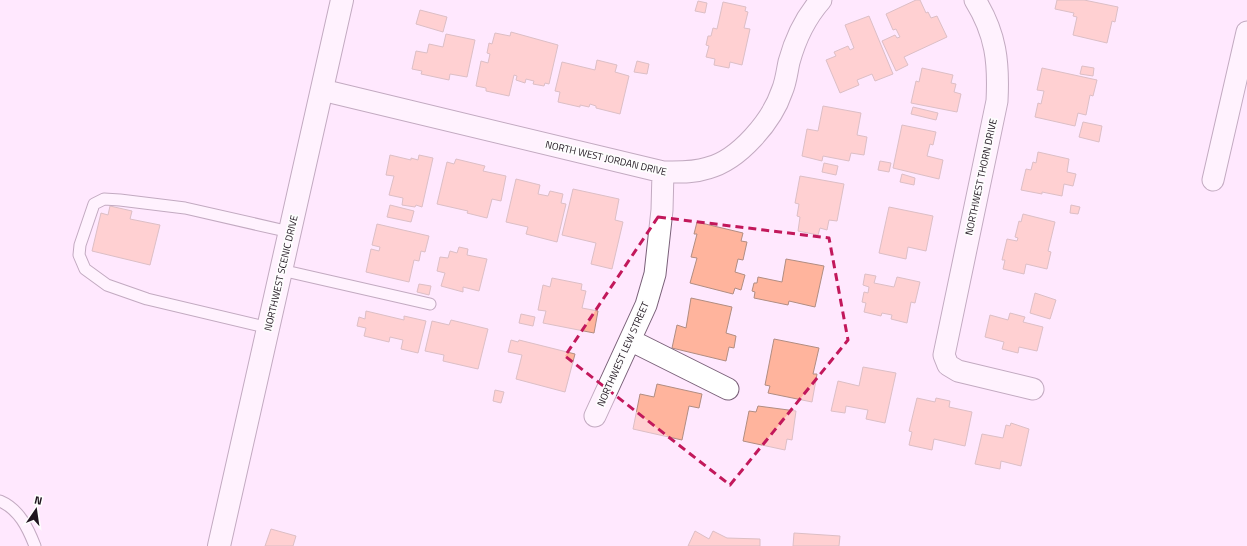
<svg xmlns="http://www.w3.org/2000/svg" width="1247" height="546" font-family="'Titillium Web',sans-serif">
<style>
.building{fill:#ffb49d;stroke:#b18d82}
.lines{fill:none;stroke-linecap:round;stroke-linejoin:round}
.lane-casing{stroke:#796078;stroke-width:13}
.street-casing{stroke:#796078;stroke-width:23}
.secondary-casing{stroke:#796078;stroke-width:24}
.lane{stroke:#fff;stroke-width:11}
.street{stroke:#fff;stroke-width:21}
.secondary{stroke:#fff;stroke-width:22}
.marked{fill:none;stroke:#c2185b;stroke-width:3;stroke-dasharray:8 5;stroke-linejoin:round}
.labels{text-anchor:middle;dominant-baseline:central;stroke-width:3.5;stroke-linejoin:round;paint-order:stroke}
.street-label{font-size:10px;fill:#1f151f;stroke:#fdfdfd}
</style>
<rect width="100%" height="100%" fill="#ffe8fe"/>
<path class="building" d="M916,0H920L926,13L928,12L931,18L937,16L947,37L904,57L908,65L896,71L882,41L895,35L897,38L900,37L896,29L893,30L886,14Z
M1057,0H1084L1118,7L1115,22L1112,21L1107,43L1073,35L1077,17L1073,16L1074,13L1055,9Z
M698,1L707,3L705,13L695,11Z
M723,2L746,7L745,11L748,12L744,28L750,29L742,65L730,62L729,68L714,65L715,59L706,57L709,46L706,45L708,36H711L713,28L717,29Z
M420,10L447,17L443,32L416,24Z
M869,16L893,74L875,81L872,74L857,80L859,85L840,93L826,60L836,56L834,52L848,46L850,50L854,48L845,25Z
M511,32L558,45L549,84L545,83L544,86L533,84L534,81L526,79L525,83L516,80L517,76L514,75L509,96L486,91V88L476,86L481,61L488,63L490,54L487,53L489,43L492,44L495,33L510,36Z
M446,34L475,40L467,77L450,74L449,80L421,74L422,71L412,69L416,51L427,53L429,44L443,47Z
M597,60L617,65L615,72L629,76L620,114L596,108V106L590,104L589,107L580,105V107L558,102L560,92L555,91L562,62L595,70Z
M637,61L649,64L647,74L634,72Z
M1082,66L1094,68L1093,76L1080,74Z
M922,68L953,75L951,83L956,84L954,92L961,94L957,112L911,103L916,81L919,82Z
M1042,68L1097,80L1093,96L1090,95L1086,115L1078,113L1075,126L1035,117L1038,103L1041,104L1044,91L1037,90Z
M823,106L861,113L857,135L867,137L864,155L851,153L849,161L823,156L822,161L802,156L807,129L818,131Z
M913,107L938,113L936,120L911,114Z
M1083,122L1102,126L1099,142L1079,137Z
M902,125L936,132L933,145L930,144L927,156L943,160L939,179L893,168Z
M1038,152L1069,159L1067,172L1076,174L1073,186L1064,184L1062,196L1042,192V194L1021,190L1026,169L1031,170L1033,162L1036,163Z
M390,155L411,160V158L418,160L419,155L433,158L422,207L416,205L415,207L402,205L403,198L389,195L394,176L386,175Z
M456,159L485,166L483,171L506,176L501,201L492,199L487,218L467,213L468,211L437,204L447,162L454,164Z
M880,161L891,163L889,172L878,170Z
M824,163L838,166L836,175L822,172Z
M902,174L915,178L914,185L900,182Z
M800,176L844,184L837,221L829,220L827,230L820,228L818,235L798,231L800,217L797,216L799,204L795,203Z
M516,179L540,185L538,194L548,196L550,191L563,194L561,203L566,204L557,242L526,234L528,227L506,222Z
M573,189L619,199L615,220L623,222L612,269L591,264L596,243L562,235Z
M390,205L414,211L411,222L387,217Z
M1071,205L1080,207L1078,214L1070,213Z
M110,206L132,211L130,219L160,225L150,265L92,251L101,213L108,215Z
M889,207L933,216L926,251L908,247L906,259L879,253Z
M1023,214L1055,222L1048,251L1051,252L1047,269L1026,264L1024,274L1003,269L1005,260H1002L1007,239L1017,241L1018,238L1015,237L1019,221L1021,222Z
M697,222L743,233L741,241L747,242L743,260L738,259L735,272L745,275L741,290L735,288L733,294L690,283L697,258L691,257L697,234H694Z
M377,224L429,236L425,252L421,251L419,261L414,260L409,282L366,272L371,249L379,251L380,247L372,245Z
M459,247L468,249L467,255L487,259L479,291L463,287V292L441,286L445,273L437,271L440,257L448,258L450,251L457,253Z
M786,259L824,266L815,307L789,301L788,305L754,298L755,292L752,291L754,283H757L758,277L782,282Z
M865,274L876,276L874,283L894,287L897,277L920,282L915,303L911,302L907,323L891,319L892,315L882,313L881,316L864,312L866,303L862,302L864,292L868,293L869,287L863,285Z
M552,278L582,284L581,290L586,291L582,308L598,311L594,333L543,323L546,311L538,310L543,285L550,287Z
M419,284L431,286L429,295L417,292Z
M1035,293L1056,300L1050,319L1030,313Z
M691,298L732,307L726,333L736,336L734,348L729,347L726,361L672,348L677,325L686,328Z
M366,311L404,320V316L426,321L418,353L401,349L403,340L390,337L389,342L364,336L366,328L357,326L359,317L365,319Z
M1010,313L1025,317L1023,322L1043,327L1037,351L1019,347L1018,353L1002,349L1004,342L985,337L990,315L1008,320Z
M521,314L535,317L533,326L519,323Z
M451,320L488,329L478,369L443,361L444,355L425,351L432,321L449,325Z
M774,339L819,348L813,374H817L812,402L768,393L770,386L765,385Z
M511,340L518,342L519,340L575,354L565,392L516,379L522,355L508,352Z
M863,367L896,373L885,423L866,419L868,410L846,406L845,413L831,411L838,381L859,386Z
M657,384L702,394L699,408L689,406L682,440L633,429L640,394L654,397Z
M495,390L504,392L501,403L493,401Z
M917,398L935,402L936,398L950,401L949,407L972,412L965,446L934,439L932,450L909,445L912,432L909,431Z
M758,406L796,411L792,440L787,439L785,450L743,441L749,411L756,412Z
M1011,423L1029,429L1021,466L1001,461L1000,469L975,464L982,434L1003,438L1006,425L1010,426Z
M271,529L296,536L293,546H265Z
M695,531L709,539L713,531L727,538L760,539V546H688Z
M794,533L840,536L839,546H793Z"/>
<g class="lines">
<defs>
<path id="lane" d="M281,270L430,304
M269,328L147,299L107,285L85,269L79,255L80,245L94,204L104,199L120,200L185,208L290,232
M0,501C19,509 28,528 35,546"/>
<path id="street" d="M975,0C996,34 999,62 997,101L944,355L948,365L958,371L1033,389
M322,90L663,172C678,172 693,173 708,168C739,160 772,121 782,91C786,82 787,71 789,62C795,40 806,17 821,0
M1213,180L1247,32
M630,340L728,389
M595,416L646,305L655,274L662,210L663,172"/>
<path id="secondary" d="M219,546L342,0"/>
</defs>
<use href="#lane" class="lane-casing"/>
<use href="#street" class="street-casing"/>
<use href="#secondary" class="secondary-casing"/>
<use href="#lane" class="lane"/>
<use href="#street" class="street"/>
<use href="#secondary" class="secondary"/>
</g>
<path d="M0 0H1247V546H0ZM658,217L829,238L848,340L730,485L565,356Z" fill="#ffe8fe" fill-opacity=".55" fill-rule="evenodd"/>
<path class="marked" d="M658,217L829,238L848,340L730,485L565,356Z"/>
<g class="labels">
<g class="street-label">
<text transform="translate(606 158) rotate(13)">NORTH WEST JORDAN DRIVE</text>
<text transform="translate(981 177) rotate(-78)">NORTHWEST THORN DRIVE</text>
<text transform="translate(281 273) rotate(-77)">NORTHWEST SCENIC DRIVE</text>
<text transform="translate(623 354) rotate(-66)">NORTHWEST LEW STREET</text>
</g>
</g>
<g transform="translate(36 510) rotate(13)" stroke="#fdfdfd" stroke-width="3" paint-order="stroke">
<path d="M0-3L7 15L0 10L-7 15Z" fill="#1f151f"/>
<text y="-6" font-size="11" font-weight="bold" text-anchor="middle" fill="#1f151f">N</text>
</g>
</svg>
